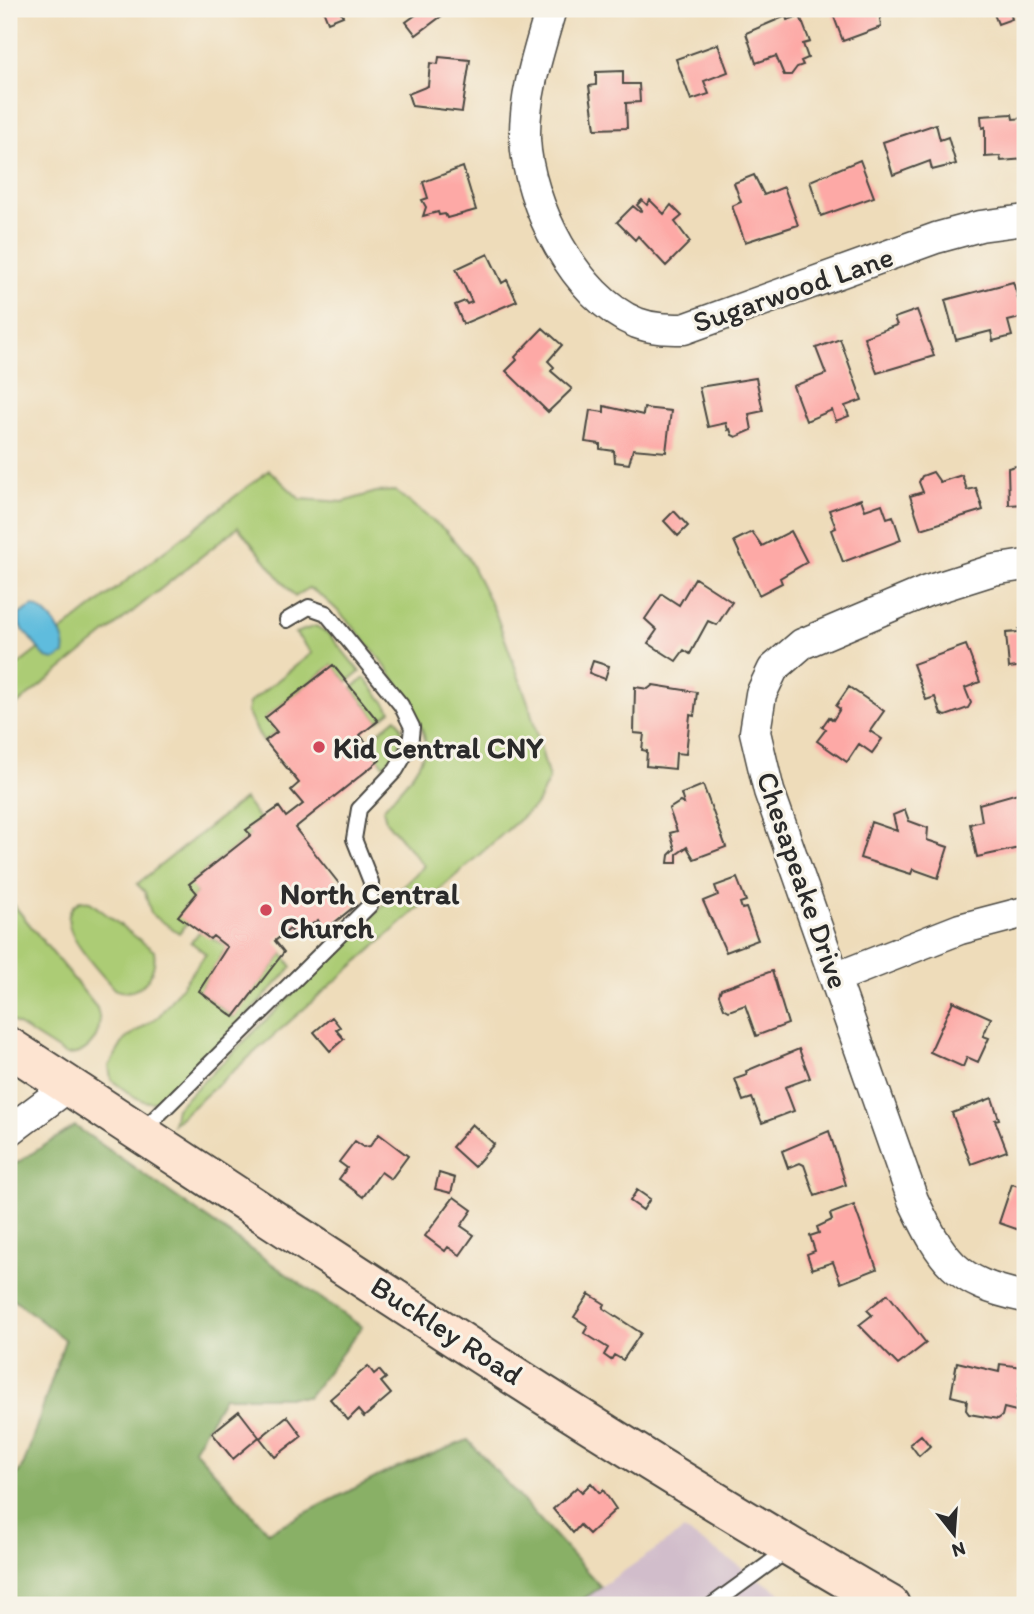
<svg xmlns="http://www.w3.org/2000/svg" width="1034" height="1614" font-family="Itim,sans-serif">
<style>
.industrial{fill:#d1bdcb}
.green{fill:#accc74;stroke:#6c7c50;stroke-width:2}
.forest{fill:#89b066;stroke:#5a6e48;stroke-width:2}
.water{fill:#5fbcdd;stroke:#457484;stroke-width:2}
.building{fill:#fda9a6}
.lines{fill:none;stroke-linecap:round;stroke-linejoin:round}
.lane-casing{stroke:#484640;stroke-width:18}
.street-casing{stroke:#484640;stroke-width:33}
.secondary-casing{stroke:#484640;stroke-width:42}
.lane{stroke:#fff;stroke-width:14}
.street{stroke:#fff;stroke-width:30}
.secondary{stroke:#fde4d1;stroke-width:38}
.poi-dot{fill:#d1495b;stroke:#f7f3e8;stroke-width:2.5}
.labels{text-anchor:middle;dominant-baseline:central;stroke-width:6;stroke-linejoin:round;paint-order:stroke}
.street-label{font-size:30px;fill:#2b2b2b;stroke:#f7f3e8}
.poi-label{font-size:30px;font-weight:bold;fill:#2b2b2b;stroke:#f7f3e8;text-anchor:start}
</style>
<rect width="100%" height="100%" fill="#f7f3e8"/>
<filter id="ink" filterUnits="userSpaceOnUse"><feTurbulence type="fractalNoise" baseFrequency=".0143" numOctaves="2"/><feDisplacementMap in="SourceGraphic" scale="14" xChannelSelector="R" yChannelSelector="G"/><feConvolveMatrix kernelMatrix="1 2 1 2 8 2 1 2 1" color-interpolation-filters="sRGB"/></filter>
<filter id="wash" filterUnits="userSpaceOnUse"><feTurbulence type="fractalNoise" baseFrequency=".00686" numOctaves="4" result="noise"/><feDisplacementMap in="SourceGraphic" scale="28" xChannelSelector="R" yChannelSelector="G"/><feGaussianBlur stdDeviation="1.57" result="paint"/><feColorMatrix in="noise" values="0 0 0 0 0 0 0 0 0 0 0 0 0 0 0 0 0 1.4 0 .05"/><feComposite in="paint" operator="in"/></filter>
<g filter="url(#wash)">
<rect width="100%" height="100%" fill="#eedcba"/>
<path class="industrial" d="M684,1530L799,1605H574Z"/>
<path class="green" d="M269,470L300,499L343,502L376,492L395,491L446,531L467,556L495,612L529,705L549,779L537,804L173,1124L176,1108L424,866L386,821L383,809C397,791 421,771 425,747C430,713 339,600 308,588L295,597L238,527L9,711V672Z
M316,626L330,635L360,672L347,682L332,665L265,718L277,732L263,742L247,712L249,703L312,653L295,633Z
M365,678L391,711L378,721L352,688Z
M396,718C409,734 397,754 384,765L366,743Z
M244,799L260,820L247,830L251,835L190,883L197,893L179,915L188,922L179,933L151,914L145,892L137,884Z
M9,899L97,1008C105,1031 91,1055 66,1055L9,1019Z
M80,901L90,902L154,951C158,974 139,1000 114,989C99,970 45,920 80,901Z
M200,931L227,947L199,991L233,1017L283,954L292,967C272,988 172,1099 153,1102C139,1104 122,1087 111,1080L109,1066L125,1039L159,1016L206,954L191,942Z"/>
<path class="forest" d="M75,1126L362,1327L308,1397H224L194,1449L268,1532L385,1473L468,1440L601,1587L574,1605H9V1487L24,1464L65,1340L9,1295V1168Z"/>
<path class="water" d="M33,606C50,612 68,637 64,654L54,660L46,658L20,626V614Z"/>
<g id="blocks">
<path class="building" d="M331,9H339L343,16L328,22L324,12Z
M414,9H451L416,35L406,22L417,14Z
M831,9H879L881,27L843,41Z
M992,9H1009L1012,19L998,24Z
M786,16L787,20L800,16L810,42L803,44L808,58L801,61L803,65L797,67L791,75H784L776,56L756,63L746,33Z
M718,44L728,72L704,81L709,94L691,100L676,59Z
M439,57L470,60L462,112L412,106L408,94L428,86L430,63L438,64Z
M623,71V84H639L640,102L626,103L627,128L595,129L589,86L596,85V72Z
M1012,114L1013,119L1025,118V159L1001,161L1000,156L985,157V127L982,128L981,116Z
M936,124L940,140L948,137L956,164L932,170L930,161L893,175L883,142Z
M860,160L874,197L821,216L810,181Z
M463,167L476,210L447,218L445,214L439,215L438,212L423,216L426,207L422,200L428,198L423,182Z
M754,175L764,195L784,187L798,225L745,242L732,206L741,202L734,183Z
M642,200L647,205L650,200L664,214L671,205L682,216L675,222L690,242L666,266L638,236L635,240L617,222L633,206L640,212L642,210L637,205Z
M488,254L502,283L507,280L517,301L463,324L455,305L465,301L467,304L472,302L456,269Z
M1013,282L1024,317L1008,321L1012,336L993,341L991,331L956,340L945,300Z
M917,310L934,356L877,373L864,337L897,325L894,318Z
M543,328L562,345L548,361L554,367L551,371L572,389L548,412L506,371L517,360L515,357Z
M840,339L862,400L845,406L849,416L836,421L832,410L806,421L793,386L826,374L816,348Z
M756,378L763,411L749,414L752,430L736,437L732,435L730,429L728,430L726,423L708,427L699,387Z
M604,406L643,415L644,408L671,411L666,452L633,449L629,464L615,462L614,451L600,449V444L585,442L590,410L604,412Z
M1020,465H1025V504L1009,505L1008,468Z
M933,472L940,482L962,475L967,490L976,488L983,510L921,529L910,496L923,492L919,482L922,476Z
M861,499L865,510L882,504L887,518L893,516L901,540L843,562L831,530L836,528L829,510Z
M674,511L688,526L678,536L664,521Z
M791,531L807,562L780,578L782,583L759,595L734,541L752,532L762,546Z
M695,578L732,602L717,625L708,621L690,654L684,650L676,661L648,643L657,630L645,619L662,594L679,605Z
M1019,629H1025V666L1009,668L1006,633L1019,632Z
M966,645L980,682L965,688L971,703L968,708L946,716L941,714L935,697L926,700L913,664Z
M593,661L609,666L605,679L589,673Z
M333,665L378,721L360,735L380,760L295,828L356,905L324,931L318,920L296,936L290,929L275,941L284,952L234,1017L199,991L227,947L213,936L210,939L178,916L197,893L189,884L251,835L246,830L279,807L286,817L303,804L291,790L299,783L265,741L277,732L265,718Z
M653,685L697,692L694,716L690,715L686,754L676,753L675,769L646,766L647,751L642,750L644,734L634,733L635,687L648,689Z
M849,687L884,711L870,731L882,739L872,753L859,744L847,762L817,741L826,729L822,727L829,717L833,720L840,709L836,706Z
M703,785L726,847L694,859L687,847L677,854V863H668L669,855L675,849L670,833L677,831L669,809L680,802L684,804L681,794Z
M1025,791V853L1020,854L1019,848L977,857L970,824L982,821L979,804Z
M905,810L909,821L928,828L927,840L948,847L938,878L913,869L911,874L860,858L871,822L897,831L893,815Z
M737,878L746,901L740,903L742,909L746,908L758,940L726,952L703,901L718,895L715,886Z
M772,971L788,1024L756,1036L745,1005L729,1011L724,1008L719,995L721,989Z
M953,1001L991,1018L983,1036L989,1038L978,1062L967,1057L963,1067L930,1052Z
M332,1017L340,1027L336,1030L344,1039L330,1051L314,1032Z
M799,1049L810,1078L785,1087L794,1111L762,1123L752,1098L743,1101L735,1079L747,1075L746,1071Z
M992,1098L999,1119L995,1120L1007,1151L971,1164L952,1113Z
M472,1124L494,1144L474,1167L452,1147Z
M829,1131L846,1185L815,1196L804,1165L800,1163L788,1168L782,1151Z
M379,1134L408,1156L391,1179L381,1172L363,1197L339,1179L347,1168L339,1162L355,1141L364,1147L370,1146Z
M439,1173L455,1178L451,1193L435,1189Z
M1012,1184L1025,1188V1232L999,1223Z
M637,1190L650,1199L643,1210L630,1201Z
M454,1197L472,1210L461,1226L474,1235L460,1255L448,1247L445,1251L425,1236Z
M854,1205L877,1269L841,1283L833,1262L812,1269L807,1254L815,1251L810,1236L819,1233L817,1227L832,1220L830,1214Z
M589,1294L605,1304L603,1308L641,1333L623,1360L614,1355L611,1360L604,1355L608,1348L584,1333L588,1326L574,1317Z
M888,1294L926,1343L898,1365L859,1325L872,1315L867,1310Z
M957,1362L999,1372L1000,1364L1023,1367L1016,1411L1004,1408L1002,1416L998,1419L969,1414L966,1410L967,1400L951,1396Z
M368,1366L374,1374L379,1370L386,1378L381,1382L391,1394L364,1417L358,1410L348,1420L330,1399Z
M239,1411L259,1437L233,1459L212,1433Z
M287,1416L302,1436L275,1457L260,1438Z
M921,1435L930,1446L919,1456L910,1444Z
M591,1483L600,1493L603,1490L616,1509L589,1534L580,1525L573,1533L553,1509L577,1487L582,1492Z"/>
</g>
</g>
<g filter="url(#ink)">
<use href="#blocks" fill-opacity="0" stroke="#484640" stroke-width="2"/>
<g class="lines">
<defs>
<path id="lane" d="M142,1131L370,905L371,882L354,839L359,809L396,770L410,746L412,727L401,705L326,613L309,607L287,620
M712,1605L789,1549"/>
<path id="street" d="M551,9C539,51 524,94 525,139C528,203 575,298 637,323C653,329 668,329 684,329L936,238L980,226L1025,220
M1025,565L993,570L927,591L802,644L773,669L761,694L755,732L769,791L913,1200C943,1262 954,1282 1025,1297
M835,978L960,929L1025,912
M9,1131L69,1086"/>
<path id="secondary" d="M9,1047C300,1236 589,1432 890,1605"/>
</defs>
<use href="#lane" class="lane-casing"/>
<use href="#street" class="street-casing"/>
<use href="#secondary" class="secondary-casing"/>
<use href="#lane" class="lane"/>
<use href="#street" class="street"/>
<use href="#secondary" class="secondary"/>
</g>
</g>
<g class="poi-dot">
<circle cx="319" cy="747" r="7"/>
<circle cx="266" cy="910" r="7"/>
</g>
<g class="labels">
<g class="street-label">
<text transform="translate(793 289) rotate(-19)">Sugarwood Lane</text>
<text transform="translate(803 880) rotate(71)">Chesapeake Drive</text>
<text transform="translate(447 1330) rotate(33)">Buckley Road</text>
</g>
<g class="poi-label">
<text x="333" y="747">Kid Central CNY</text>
<text x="280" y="893">North Central<tspan x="280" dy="34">Church</tspan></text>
</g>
</g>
<rect width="1034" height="1614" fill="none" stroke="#f7f3e8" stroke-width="35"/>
<g transform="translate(954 1534) rotate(163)" stroke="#f7f3e8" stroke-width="5" paint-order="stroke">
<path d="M0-5L12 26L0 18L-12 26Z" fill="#2b2b2b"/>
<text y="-10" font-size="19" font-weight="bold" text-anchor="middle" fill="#2b2b2b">N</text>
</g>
</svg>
